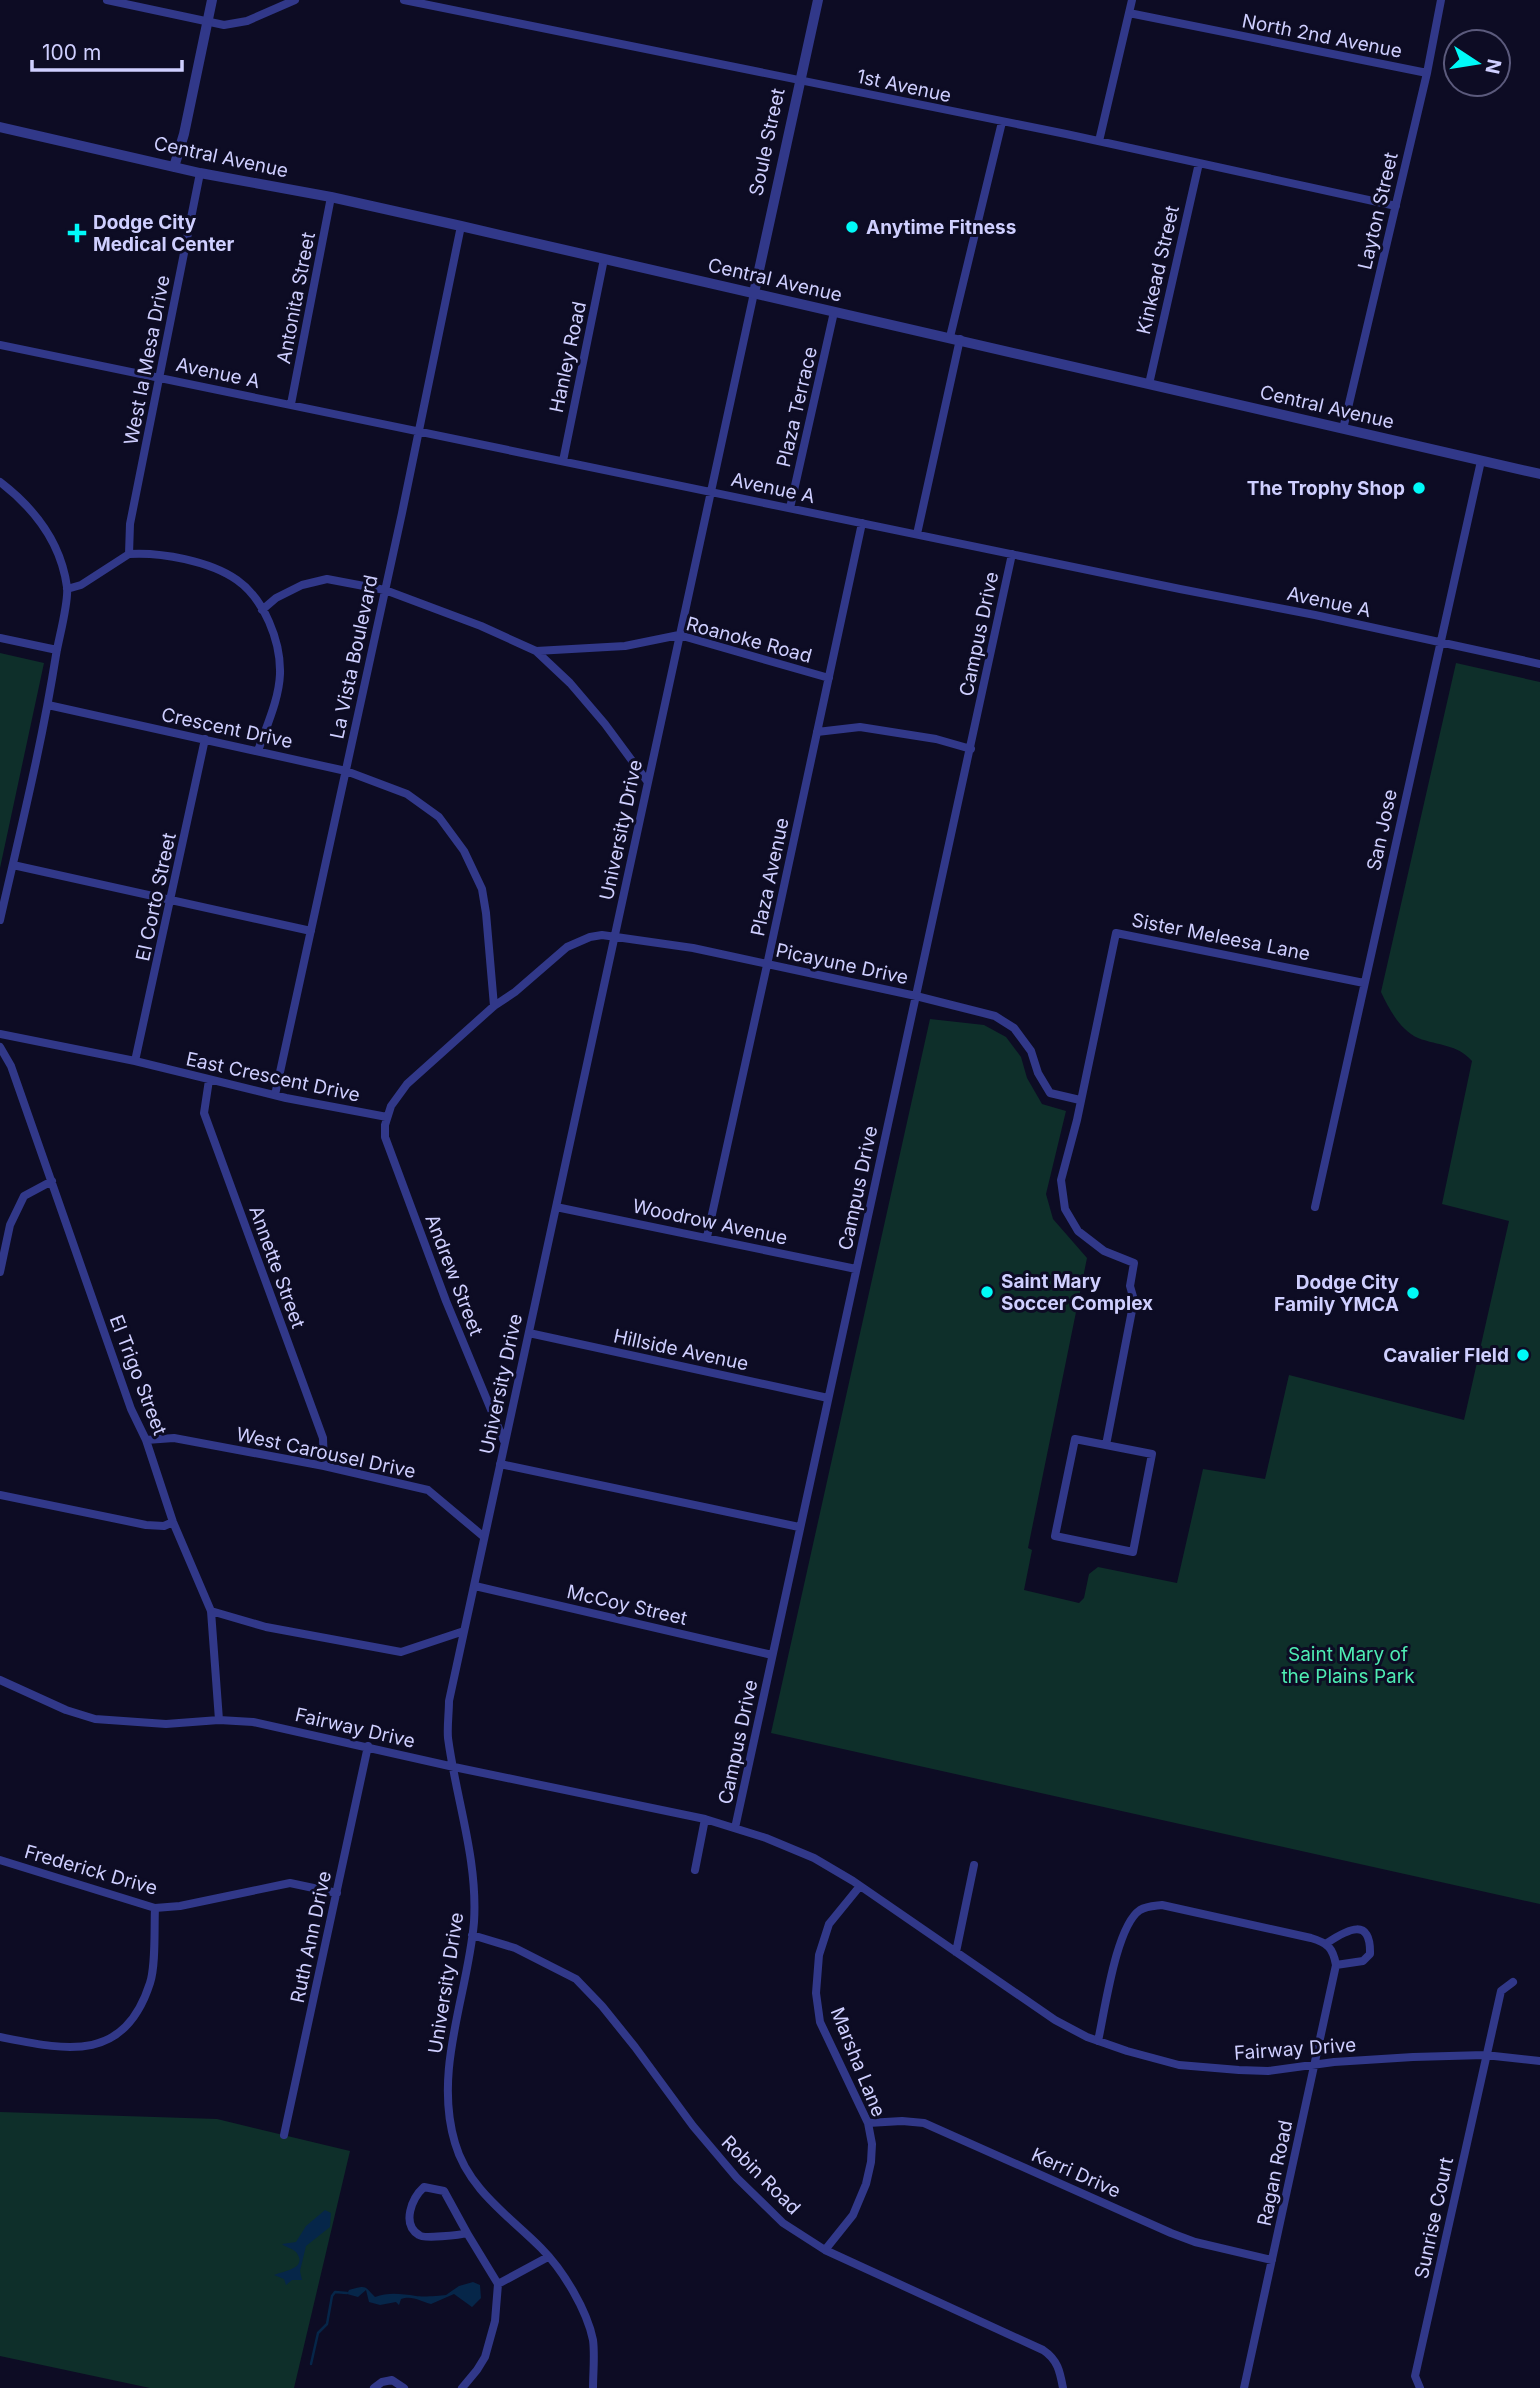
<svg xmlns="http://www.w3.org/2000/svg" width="1540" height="2388" font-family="Inter,sans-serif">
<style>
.green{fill:#0e2f2a}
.water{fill:#062649}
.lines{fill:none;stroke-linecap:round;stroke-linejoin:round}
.stream{stroke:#062649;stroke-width:2.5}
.minor{stroke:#313889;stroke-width:8}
.tertiary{stroke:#313889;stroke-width:10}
.poi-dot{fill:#00faf8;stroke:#0d0c24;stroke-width:2.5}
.labels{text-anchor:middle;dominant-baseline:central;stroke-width:6;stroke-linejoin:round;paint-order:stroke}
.street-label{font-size:19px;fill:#cfcfff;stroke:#0d0c24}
.poi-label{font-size:19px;font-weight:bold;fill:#cfcfff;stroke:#0d0c24;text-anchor:start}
.park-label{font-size:19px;fill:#4eecb3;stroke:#0d0c24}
</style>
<rect width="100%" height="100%" fill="#0d0c24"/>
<path class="green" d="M0,653L44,663L0,868Z
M1456,663L1540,682V1904L771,1733L930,1019L984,1025L1006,1037L1021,1057L1027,1078L1042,1104L1066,1111L1046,1194L1053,1219L1087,1258L1028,1548L1032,1550L1024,1590L1079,1603L1084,1598L1089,1574L1098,1567L1177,1583L1203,1469L1265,1479L1289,1375L1464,1420L1509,1221L1442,1204L1472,1061C1457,1044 1439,1046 1418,1038C1400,1030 1389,1009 1381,992Z
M0,2112L217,2119L350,2151L294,2388H150L0,2356Z"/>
<path class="water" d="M325,2210L331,2213L330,2227L306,2246L300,2271L302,2280H292L286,2285L284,2279L274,2275C282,2271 309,2269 296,2252C292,2248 285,2247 282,2244L296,2242L306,2226Z
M473,2282L480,2285L481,2298L472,2307L454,2294L431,2304C421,2302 413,2295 401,2299L399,2305L396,2302L380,2305L369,2302L366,2290L358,2297L347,2294L349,2290C367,2285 364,2286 375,2297C389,2292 401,2294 416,2296C423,2297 438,2296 446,2295L459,2286Z"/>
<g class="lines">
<path class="stream" d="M311,2364L318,2333L327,2324L332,2296L335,2292L347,2293"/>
<path class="minor" d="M107,0L224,25L247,21L295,0
M404,0L1066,134L1396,206
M1129,13L1427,73
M1099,141L1132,0
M950,337L1002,122
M0,345L1180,589L1315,615L1540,664
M1149,384L1199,163
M291,404L331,197
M1343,429L1427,73L1441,0
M563,461L604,259
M0,482C34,508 61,543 67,587C69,602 59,637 56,655C42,744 20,832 0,920
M790,508L834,312
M917,534L960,339
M129,554L130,524L200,173
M129,554C161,552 210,561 237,580C264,599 281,641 280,674C279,700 266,727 258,751
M67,589L81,585L129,554
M262,610L276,598L302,585L327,579L385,590L481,626L536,651L570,683L605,724L647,781
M0,638L57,650
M536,651L625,646L679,635L829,678
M48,705L346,771L407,794L439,817L464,851L482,889L486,913L494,1006
M817,732L860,727L936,739L971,749
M13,865L311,931
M0,1034L135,1061L286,1098L387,1117
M0,1047L11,1066L131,1409L146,1440L173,1522L211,1611L219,1720
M135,1061L205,739
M209,1080L204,1113L323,1438L324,1466
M275,1095L402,513L461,226
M556,1207L856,1269
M1315,1207L1481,461
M707,1237L767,965L862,523
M0,1272L10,1225L24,1196L52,1181
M529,1333L828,1398
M1075,1439L1152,1454L1133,1552L1055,1536Z
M146,1440L174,1438L324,1466L428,1490L484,1537
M504,1441L446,1301L385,1137V1125L391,1106L407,1084L494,1006L515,992L567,947L590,937L602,935L693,948L916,996L995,1016L1014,1028L1031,1051L1038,1073L1050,1093L1080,1100
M1106,1445L1134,1300L1130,1286L1134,1263L1104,1251L1078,1231L1065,1209L1061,1180L1077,1120L1116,933L1364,983
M500,1464L799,1527
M0,1495L146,1525L164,1526L173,1522
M475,1586L772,1655
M211,1611L266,1627L401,1652L464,1631
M0,1680L66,1710L95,1719L166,1724L219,1720L253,1722L454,1767L705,1819L766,1838L814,1858L853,1881L1055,2020L1087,2037L1127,2051L1179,2065L1239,2070L1268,2071L1334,2062L1413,2057L1485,2055L1540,2061
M735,1828L1012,554
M0,1860L155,1908L180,1906L290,1883L337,1893
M695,1870L705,1819
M472,1935L515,1948L576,1979L602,2006L635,2047L693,2126L737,2178L783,2223L825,2250L1043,2350C1058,2360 1060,2372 1063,2388
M1327,1943C1348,1929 1371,1917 1370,1954L1363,1961L1336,1965
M956,1952L974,1865
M0,2037C66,2050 124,2064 150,1983C156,1965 154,1928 155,1908
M1098,2041C1105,2010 1116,1926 1140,1910C1147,1906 1155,1906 1162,1905L1311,1938C1328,1943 1333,1948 1336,1965L1244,2388
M868,2123L902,2121L924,2123L1171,2233L1195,2242L1272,2260
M284,2135L368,1746
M424,2187L444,2191L467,2233C460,2235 423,2239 419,2235C401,2224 412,2198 424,2187Z
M825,2250L853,2215L866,2184L871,2162L872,2144L868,2123L820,2022L816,1993L819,1955L829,1924L860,1886
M498,2284L548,2257
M374,2388L382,2382L392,2380L404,2388
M462,2388L477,2370L485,2357L495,2321L498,2284L467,2233
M593,2388C593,2373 595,2355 593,2340C587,2310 563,2270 541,2248C509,2216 468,2189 455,2143C433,2070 468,1994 474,1922C478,1859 456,1799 448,1738C447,1726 449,1713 449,1701L754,293
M1420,2388L1415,2376L1501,1991L1513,1982"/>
<path class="tertiary" d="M0,127L200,173L331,197L461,226L1540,474
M174,167L184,134L212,0
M754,293L818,0"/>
</g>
<g class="poi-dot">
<circle cx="852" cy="227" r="7"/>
<path d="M73.5 222.5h7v7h7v7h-7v7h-7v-7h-7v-7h7z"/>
<circle cx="1419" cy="488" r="7"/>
<circle cx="987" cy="1292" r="7"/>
<circle cx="1413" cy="1293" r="7"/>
<circle cx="1523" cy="1355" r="7"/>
</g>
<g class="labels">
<g class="street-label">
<text transform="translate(1322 36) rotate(11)">North 2nd Avenue</text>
<text transform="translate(904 86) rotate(12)">1st Avenue</text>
<text transform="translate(767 142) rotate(-78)">Soule Street</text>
<text transform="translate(221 157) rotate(12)">Central Avenue</text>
<text transform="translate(1378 211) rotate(-77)">Layton Street</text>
<text transform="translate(1158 270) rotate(-77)">Kinkead Street</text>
<text transform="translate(775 280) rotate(13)">Central Avenue</text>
<text transform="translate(296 298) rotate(-79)">Antonita Street</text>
<text transform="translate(568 357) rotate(-78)">Hanley Road</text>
<text transform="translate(147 360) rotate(-79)">West la Mesa Drive</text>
<text transform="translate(218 373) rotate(12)">Avenue A</text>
<text transform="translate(797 407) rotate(-77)">Plaza Terrace</text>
<text transform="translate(1327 407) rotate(13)">Central Avenue</text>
<text transform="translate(773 488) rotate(12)">Avenue A</text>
<text transform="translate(1329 602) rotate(12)">Avenue A</text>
<text transform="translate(979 634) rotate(-78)">Campus Drive</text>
<text transform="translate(749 640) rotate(15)">Roanoke Road</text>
<text transform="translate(354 657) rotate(-78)">La Vista Boulevard</text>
<text transform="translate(227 728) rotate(12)">Crescent Drive</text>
<text transform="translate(621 830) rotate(-78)">University Drive</text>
<text transform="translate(1382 830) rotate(-78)">San Jose</text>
<text transform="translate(770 877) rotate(-78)">Plaza Avenue</text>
<text transform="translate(156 897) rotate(-78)">El Corto Street</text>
<text transform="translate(1221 937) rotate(11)">Sister Meleesa Lane</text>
<text transform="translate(842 964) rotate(12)">Picayune Drive</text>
<text transform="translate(273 1077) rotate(12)">East Crescent Drive</text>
<text transform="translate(858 1188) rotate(-78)">Campus Drive</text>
<text transform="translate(710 1222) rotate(12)">Woodrow Avenue</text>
<text transform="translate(277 1267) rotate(70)">Annette Street</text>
<text transform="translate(454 1275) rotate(69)">Andrew Street</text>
<text transform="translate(681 1350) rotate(12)">Hillside Avenue</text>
<text transform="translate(138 1375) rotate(69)">El Trigo Street</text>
<text transform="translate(501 1384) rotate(-78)">University Drive</text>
<text transform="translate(326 1453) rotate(12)">West Carousel Drive</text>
<text transform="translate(627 1605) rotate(13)">McCoy Street</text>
<text transform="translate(355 1728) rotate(13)">Fairway Drive</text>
<text transform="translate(738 1742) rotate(-78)">Campus Drive</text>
<text transform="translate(91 1870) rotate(16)">Frederick Drive</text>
<text transform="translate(311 1937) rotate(-78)">Ruth Ann Drive</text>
<text transform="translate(446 1983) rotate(-81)">University Drive</text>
<text transform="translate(1295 2049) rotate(-4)">Fairway Drive</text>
<text transform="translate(858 2062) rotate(68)">Marsha Lane</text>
<text transform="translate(1076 2173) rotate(24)">Kerri Drive</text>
<text transform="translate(1275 2173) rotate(-78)">Ragan Road</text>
<text transform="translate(761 2175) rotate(45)">Robin Road</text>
<text transform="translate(1434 2218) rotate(-78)">Sunrise Court</text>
</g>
<g class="poi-label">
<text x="93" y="222">Dodge City<tspan x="93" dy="22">Medical Center</tspan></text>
<text x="866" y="227">Anytime Fitness</text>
<text x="1405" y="488" text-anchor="end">The Trophy Shop</text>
<text x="1001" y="1281">Saint Mary<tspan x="1001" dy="22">Soccer Complex</tspan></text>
<text x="1399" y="1282" text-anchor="end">Dodge City<tspan x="1399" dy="22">Family YMCA</tspan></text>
<text x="1509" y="1355" text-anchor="end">Cavalier FIeld</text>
</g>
<g class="park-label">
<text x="1348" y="1654">Saint Mary of<tspan x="1348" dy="22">the Plains Park</tspan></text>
</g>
</g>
<g transform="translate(1477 63) rotate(102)"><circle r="33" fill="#0d0c24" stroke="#5b5a7c" stroke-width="2"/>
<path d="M0-5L12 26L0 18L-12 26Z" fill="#00faf8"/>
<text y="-10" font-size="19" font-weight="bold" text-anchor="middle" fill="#cfcfff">N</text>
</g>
<path d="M32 60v10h150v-10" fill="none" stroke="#cfcfff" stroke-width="3.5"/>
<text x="42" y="60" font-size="21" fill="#cfcfff" stroke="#0d0c24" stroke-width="5" paint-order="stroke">100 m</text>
</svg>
